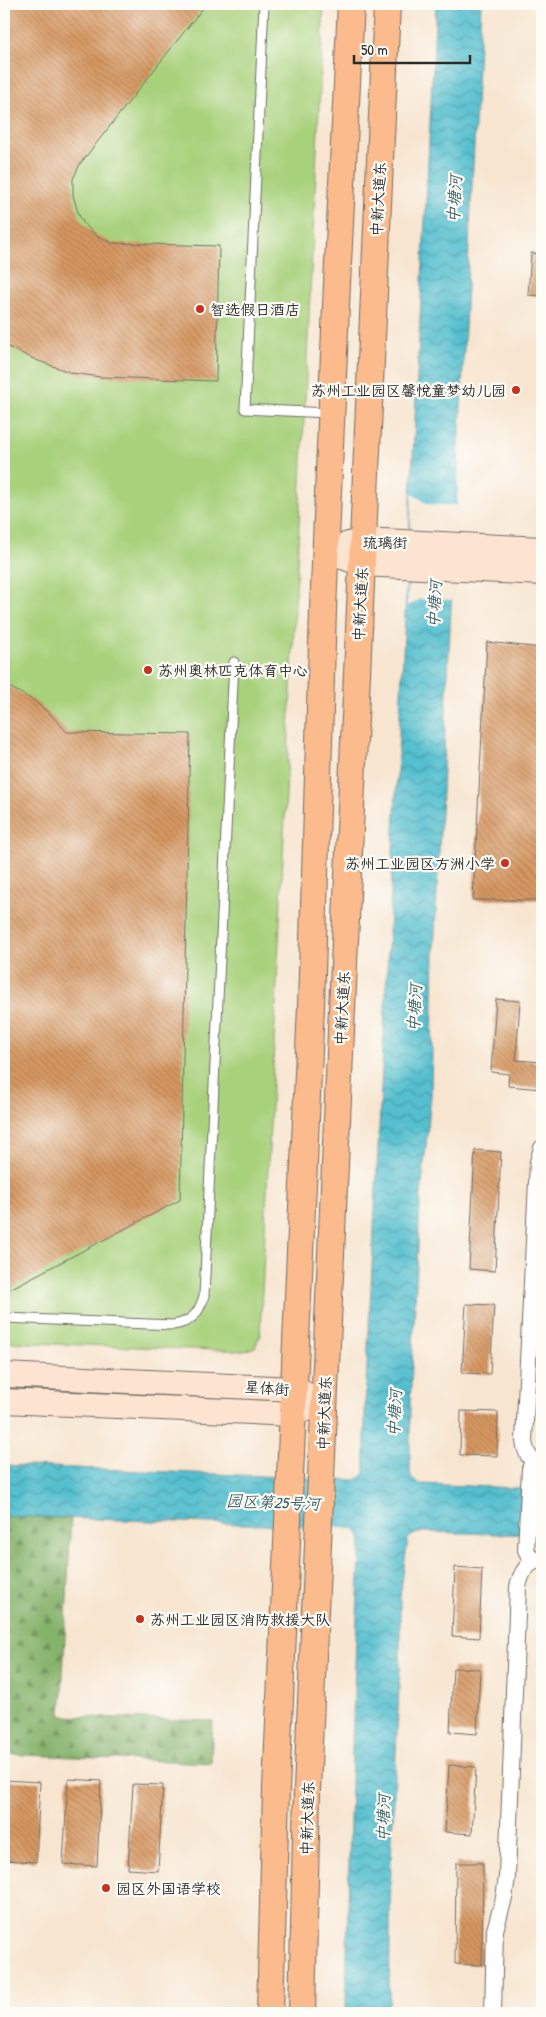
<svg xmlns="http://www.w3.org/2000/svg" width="546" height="2017" font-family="'Patrick Hand','LXGW WenKai TC',sans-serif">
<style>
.forest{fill:url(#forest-firs);stroke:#586f4c}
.garden{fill:#a8d17c;stroke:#6a7e54}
.water{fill:url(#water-waves);stroke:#40757d}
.pier{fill:#f7e5d0}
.building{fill:url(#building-back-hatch)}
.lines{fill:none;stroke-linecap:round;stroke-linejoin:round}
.lane-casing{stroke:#726c65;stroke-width:11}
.street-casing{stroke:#726c65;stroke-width:18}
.secondary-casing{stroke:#726c65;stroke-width:26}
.primary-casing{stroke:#726c65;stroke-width:28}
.lane{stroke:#fff;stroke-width:9}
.street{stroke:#fff;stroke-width:16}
.secondary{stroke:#fde4d1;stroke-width:24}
.primary{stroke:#fbbb8c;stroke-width:26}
.poi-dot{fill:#c8321e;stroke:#fdfcf7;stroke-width:2}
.labels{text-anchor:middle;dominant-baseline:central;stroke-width:4.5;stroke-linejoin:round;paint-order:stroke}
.street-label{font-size:15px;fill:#2b2b2b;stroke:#fdfcf7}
.poi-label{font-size:15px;fill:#2b2b2b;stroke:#fdfcf7;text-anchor:start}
.water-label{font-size:16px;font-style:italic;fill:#395f64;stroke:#fdfcf7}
</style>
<defs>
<pattern id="forest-firs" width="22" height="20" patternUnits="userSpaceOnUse" patternTransform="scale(1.25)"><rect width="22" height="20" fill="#86b36c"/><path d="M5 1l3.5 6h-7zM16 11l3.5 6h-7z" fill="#6e9259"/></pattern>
<pattern id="water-waves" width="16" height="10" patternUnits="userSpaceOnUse" patternTransform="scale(1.25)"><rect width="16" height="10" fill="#54bfcf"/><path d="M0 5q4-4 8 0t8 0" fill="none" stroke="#469ba8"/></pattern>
<pattern id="building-back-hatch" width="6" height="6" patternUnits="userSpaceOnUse" patternTransform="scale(1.25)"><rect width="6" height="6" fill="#d79862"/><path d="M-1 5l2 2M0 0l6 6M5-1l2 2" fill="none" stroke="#af7c51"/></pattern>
</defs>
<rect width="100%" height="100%" fill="#fdfcf7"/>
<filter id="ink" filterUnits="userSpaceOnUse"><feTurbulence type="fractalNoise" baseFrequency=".02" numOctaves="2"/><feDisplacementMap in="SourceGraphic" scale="10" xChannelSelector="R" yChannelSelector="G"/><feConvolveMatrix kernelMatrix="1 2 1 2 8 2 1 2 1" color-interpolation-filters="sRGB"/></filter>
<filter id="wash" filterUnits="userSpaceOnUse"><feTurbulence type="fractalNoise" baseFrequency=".0096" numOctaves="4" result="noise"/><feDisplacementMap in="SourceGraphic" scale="20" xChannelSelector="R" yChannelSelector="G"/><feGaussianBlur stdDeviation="1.12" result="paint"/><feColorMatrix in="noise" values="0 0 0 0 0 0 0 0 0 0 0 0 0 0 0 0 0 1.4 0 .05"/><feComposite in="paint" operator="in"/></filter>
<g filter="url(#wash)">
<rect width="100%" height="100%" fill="#f7e5d0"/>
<path class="forest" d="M4,1516L71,1518L61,1716L213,1721L211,1763L4,1754Z"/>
<path class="garden" d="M4,4H324L260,1335L255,1347L244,1351L4,1342Z"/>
<path class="water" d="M436,4H481L434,953L431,1096L420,1205L410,1405V1473L413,1480L420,1484L542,1489V1535L419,1532L408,1538L400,1597V1668L391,1861L389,2013H346C349,1855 352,1696 361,1538L357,1530L354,1528L4,1516V1465L355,1480L362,1477L365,1471V1405Z"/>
<path class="pier" d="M412,493L424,502L433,505H457L454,569L452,600L419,599L407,607Z"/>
<g id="blocks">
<path class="building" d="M9,4H206L80,164L73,179V195L78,213L84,224L96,235L112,243L219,246L216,381L101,377L72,373L36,360L4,345V11Z
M531,253L542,254V296L528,295Z
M487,642L542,648V900H473Z
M4,684L33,700L51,715L67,732L190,734L180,1200L4,1292Z
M496,999L520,1001L516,1060L542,1062L541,1089L508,1086L509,1074L491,1072Z
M475,1150L501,1152L495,1271L469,1269Z
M466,1304L494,1305L490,1374L462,1373Z
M461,1411L498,1412L497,1456L460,1455Z
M455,1567L482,1569L479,1638L452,1636Z
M453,1668L480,1669L477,1734L450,1732Z
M449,1765L476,1767L472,1834L445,1832Z
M68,1779L101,1781L97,1866L63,1864Z
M4,1780L40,1782L36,1862L4,1860Z
M133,1784L163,1785L158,1871L128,1869Z
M456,1863H483L482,1965L455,1964Z"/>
</g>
</g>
<g filter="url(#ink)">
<use href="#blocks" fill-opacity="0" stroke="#726c65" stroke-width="1"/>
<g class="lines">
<defs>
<path id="lane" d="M264,4L245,409L329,413
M4,1318L173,1325C192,1322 199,1313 204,1296L234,662"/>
<path id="street" d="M542,1148L538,1162L524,1441C526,1454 529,1461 542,1462
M533,1562L526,1550L530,1469L533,1461
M493,2013L495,1930L504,1898L507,1877L518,1587C521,1572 527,1562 542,1559"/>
<path id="secondary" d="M345,545L363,540L542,549
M326,551L362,564L542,573
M4,1375L294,1389L325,1403
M4,1401L293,1414L311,1407"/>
<path id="primary" d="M270,2013L276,1789L311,1006L323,610L337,283L351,4
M302,2013L307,1790L387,4"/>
</defs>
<use href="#lane" class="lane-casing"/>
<use href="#street" class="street-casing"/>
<use href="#secondary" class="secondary-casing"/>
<use href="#primary" class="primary-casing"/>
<use href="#lane" class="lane"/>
<use href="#street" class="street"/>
<use href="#secondary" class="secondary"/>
<use href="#primary" class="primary"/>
</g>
</g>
<g class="poi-dot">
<circle cx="200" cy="309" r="5"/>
<circle cx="516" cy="390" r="5"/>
<circle cx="148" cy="670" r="5"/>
<circle cx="505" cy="863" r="5"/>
<circle cx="140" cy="1619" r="5"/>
<circle cx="106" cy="1888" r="5"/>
</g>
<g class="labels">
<g class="street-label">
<text transform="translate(378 199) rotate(-87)">中新大道东</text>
<text x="385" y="542">琉璃街</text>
<text transform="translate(360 604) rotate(-87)">中新大道东</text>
<text transform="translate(342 1008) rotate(-87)">中新大道东</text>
<text transform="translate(267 1388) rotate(4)">星体街</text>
<text transform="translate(324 1413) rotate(-88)">中新大道东</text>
<text transform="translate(307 1818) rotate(-88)">中新大道东</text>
</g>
<g class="poi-label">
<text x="210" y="309">智选假日酒店</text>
<text x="506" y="390" text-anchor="end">苏州工业园区馨悦童梦幼儿园</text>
<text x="158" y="670">苏州奥林匹克体育中心</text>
<text x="495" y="863" text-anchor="end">苏州工业园区方洲小学</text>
<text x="150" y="1619">苏州工业园区消防救援大队</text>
<text x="116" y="1888">园区外国语学校</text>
</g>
<g class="water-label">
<text transform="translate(454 199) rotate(-87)">中塘河</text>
<text transform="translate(434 604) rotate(-87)">中塘河</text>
<text transform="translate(414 1008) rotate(-87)">中塘河</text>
<text transform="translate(394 1413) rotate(-87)">中塘河</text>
<text transform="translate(273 1502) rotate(2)">园区第25号河</text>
<text transform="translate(383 1818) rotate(-89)">中塘河</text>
</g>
</g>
<rect width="546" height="2017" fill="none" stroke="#fdfcf7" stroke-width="20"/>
<path d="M354 55v8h116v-8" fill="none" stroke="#2b2b2b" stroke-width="2.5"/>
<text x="361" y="55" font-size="15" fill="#2b2b2b" stroke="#fdfcf7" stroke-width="4" paint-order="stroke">50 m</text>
</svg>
